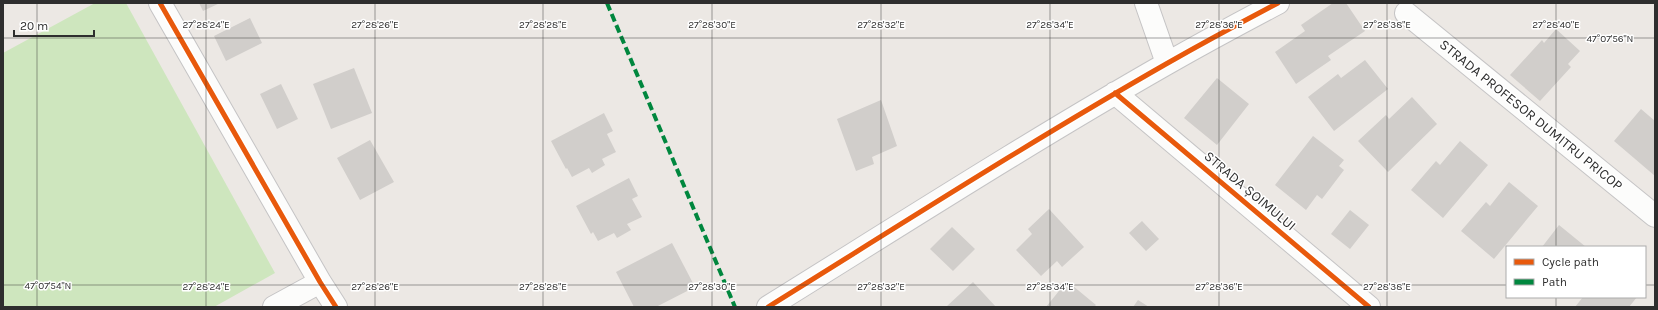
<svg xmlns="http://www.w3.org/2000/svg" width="1658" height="310" font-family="Karla,sans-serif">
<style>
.green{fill:#cee6be}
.building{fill:#d1cecb}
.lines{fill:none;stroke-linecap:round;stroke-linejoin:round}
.minor-casing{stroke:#c5c4c5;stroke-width:24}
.minor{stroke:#fcfcfb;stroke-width:22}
.quiet{stroke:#00873e;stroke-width:4;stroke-dasharray:8 4;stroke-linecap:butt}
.cycleway-casing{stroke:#fff;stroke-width:8}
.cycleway{stroke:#e8590c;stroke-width:5}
.ticks{fill:none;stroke:#2e2e2e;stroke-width:1;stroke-opacity:0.45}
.labels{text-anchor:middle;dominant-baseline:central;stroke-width:3;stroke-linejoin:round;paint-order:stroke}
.street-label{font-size:14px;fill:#2e2e2e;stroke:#fff}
.ticks-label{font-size:10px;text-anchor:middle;fill:#2e2e2e;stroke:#fff;stroke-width:3;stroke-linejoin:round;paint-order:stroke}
</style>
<rect width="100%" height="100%" fill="#ece8e4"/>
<path class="green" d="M95,3H126L275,273L214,307H3V53Z"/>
<path class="building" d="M199,3H220L203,11Z
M1333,3H1346L1365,31L1328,56L1331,60L1296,84L1275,52L1305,31L1301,25Z
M250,18L262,43L226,61L214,36Z
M1556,29L1580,51L1568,64L1571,67L1540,101L1510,75L1542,40L1544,43Z
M1365,60L1388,89L1334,131L1308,97L1338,74L1341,78Z
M354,68L372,113L331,129L313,84Z
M1217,78L1249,104L1217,145L1184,118Z
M281,84L298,119L277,129L260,94Z
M1412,97L1437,124L1388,172L1358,141L1386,115L1389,119Z
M881,100L897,146L872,157L874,164L856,171L837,119Z
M1641,109L1655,121V176L1614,141Z
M604,113L613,131L607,134L616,152L602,159L605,165L592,173L589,168L572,177L567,168L566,169L551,141Z
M1313,136L1344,160L1339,166L1344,170L1322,199L1317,195L1306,210L1275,185Z
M370,140L394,182L360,200L337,158Z
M1460,141L1488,165L1443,218L1411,190L1436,161L1440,165Z
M629,178L638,196L632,199L642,217L627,224L631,230L617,238L614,233L598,241L593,232L591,234L576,206Z
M1509,182L1538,206L1494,259L1461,231L1486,202L1490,206Z
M1049,209L1084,247L1062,267L1057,261L1041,276L1016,250L1032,234L1028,229Z
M1350,210L1369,225L1350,249L1331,234Z
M1142,221L1159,239L1146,251L1129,233Z
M1559,225L1586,247H1542Z
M952,227L975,249L953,271L930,249Z
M672,243L695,287L656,307H634L616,272Z
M1067,281L1096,305L1094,307H1046Z
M973,282L996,307H948L947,306Z
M1583,297H1637L1629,307H1575Z
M1138,300L1149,307H1133Z"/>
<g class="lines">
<defs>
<path id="minor" d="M160,3L320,282L336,307
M1146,3L1167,63
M1406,13L1655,216
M1115,93L1369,307
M274,307L320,282
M768,307C900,225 1031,141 1166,64C1203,43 1240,23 1278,3"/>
</defs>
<use href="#minor" class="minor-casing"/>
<use href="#minor" class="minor"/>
<path class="quiet" d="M607,3L735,307"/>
<defs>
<path id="cycleway" d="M160,3L320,282L336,307
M1115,93L1369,307
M768,307C900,225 1031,141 1166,64C1203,43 1240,23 1278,3"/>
</defs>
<use href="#cycleway" class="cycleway-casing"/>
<use href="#cycleway" class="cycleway"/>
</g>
<path class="ticks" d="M37,3V307M206,3V307M375,3V307M543,3V307M712,3V307M881,3V307M1050,3V307M1219,3V307M1387,3V307M1556,3V247M3,38H1655M3,285H1507M1645,285H1655M1556,297V307"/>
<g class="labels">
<g class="street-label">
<text transform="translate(1531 115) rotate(39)">STRADA PROFESOR DUMITRU PRICOP</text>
<text transform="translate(1250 191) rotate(40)">STRADA ȘOIMULUI</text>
</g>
</g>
<g class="ticks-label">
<text x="206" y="28">27°28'24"E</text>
<text x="375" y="28">27°28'26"E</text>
<text x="543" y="28">27°28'28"E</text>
<text x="712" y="28">27°28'30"E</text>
<text x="881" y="28">27°28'32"E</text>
<text x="1050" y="28">27°28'34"E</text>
<text x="1219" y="28">27°28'36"E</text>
<text x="1387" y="28">27°28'38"E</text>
<text x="1556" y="28">27°28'40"E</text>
<text x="1610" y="42">47°07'56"N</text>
<text x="48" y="289">47°07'54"N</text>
<text x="206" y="290">27°28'24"E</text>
<text x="375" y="290">27°28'26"E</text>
<text x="543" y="290">27°28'28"E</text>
<text x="712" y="290">27°28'30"E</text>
<text x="881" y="290">27°28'32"E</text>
<text x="1050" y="290">27°28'34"E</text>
<text x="1219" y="290">27°28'36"E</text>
<text x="1387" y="290">27°28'38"E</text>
</g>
<rect width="1658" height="310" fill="none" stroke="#2e2e2e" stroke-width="8"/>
<rect x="1506" y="246" width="140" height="52" fill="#ffffff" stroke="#ababab"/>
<rect x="1514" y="259" width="20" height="6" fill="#e8590c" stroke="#ababab"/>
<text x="1542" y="266" font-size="12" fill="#2e2e2e">Cycle path</text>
<rect x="1514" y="279" width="20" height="6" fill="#00873e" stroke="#ababab"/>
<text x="1542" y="286" font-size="12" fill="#2e2e2e">Path</text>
<path d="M14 30v6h80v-6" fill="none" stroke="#2e2e2e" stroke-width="2"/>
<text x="20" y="30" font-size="12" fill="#2e2e2e" stroke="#ffffff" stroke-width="3" paint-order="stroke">20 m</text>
</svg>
